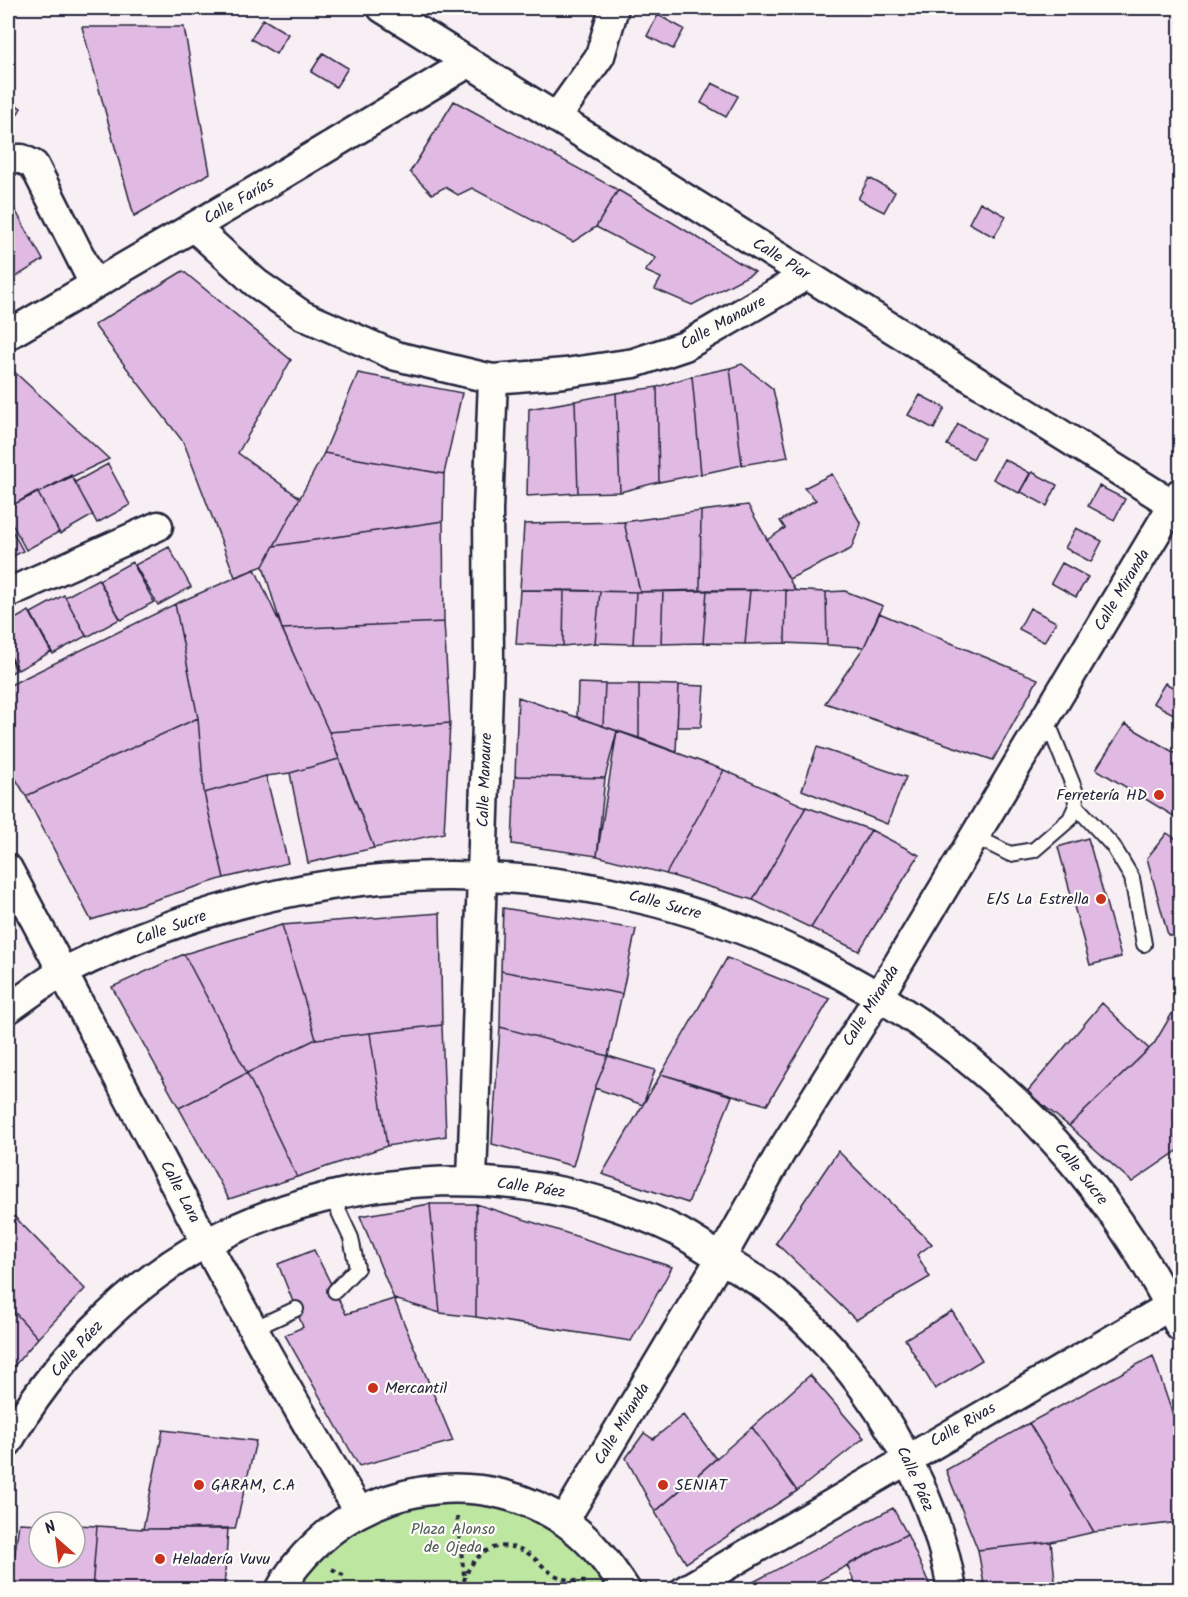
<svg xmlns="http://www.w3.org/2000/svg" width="1188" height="1597" font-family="Kalam,sans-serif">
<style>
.green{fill:#bde6a1;stroke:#70846e;stroke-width:1.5}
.building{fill:#e1bae3;stroke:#22223b;stroke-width:1.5}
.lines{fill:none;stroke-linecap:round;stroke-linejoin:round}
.service-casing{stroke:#22223b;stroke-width:18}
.minor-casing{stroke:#22223b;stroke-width:33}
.path{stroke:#22223b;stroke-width:4;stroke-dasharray:4.5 4.5;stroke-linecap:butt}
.service{stroke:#fdfcf7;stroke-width:14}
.minor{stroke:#fdfcf7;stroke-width:28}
.poi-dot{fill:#c8321e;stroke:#fdfcf7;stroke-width:2}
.labels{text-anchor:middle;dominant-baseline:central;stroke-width:4.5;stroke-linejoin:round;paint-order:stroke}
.street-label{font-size:16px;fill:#22223b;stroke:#fdfcf7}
.poi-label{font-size:16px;fill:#22223b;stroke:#fdfcf7;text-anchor:start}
.park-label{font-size:16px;fill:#505d5a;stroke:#fdfcf7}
</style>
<rect width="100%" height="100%" fill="#f7eff3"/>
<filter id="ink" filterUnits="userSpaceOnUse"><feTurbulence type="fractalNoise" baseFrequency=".0167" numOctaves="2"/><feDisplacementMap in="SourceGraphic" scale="12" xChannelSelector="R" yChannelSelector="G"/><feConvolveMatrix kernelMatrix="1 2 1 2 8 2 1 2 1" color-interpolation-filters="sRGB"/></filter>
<g filter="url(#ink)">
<path class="green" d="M399,1495L526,1501L626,1590H281Z"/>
<path class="building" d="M658,15L684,29L673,49L647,36Z
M263,19L288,34L276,54L251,39Z
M82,27H184L210,173L134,216Z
M323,53L348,68L336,87L311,72Z
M712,83L738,96L726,117L701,103Z
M8,100L21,108L9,129L8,128Z
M454,101L618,190L596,227L573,242L472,188L458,195L445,187L432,194L410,172Z
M869,178L895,192L884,212L858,199Z
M618,190L755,272L692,305L655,289L661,278L645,271L656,258L596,227Z
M8,197L43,260L8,282Z
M980,202L1006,216L994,237L969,223Z
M183,271L291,360L238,453L300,498L263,566L235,577L184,443L94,325Z
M742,364L773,389L788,457L742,465L730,368Z
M8,366L109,459L8,507Z
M730,368L742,465L701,474L692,376Z
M358,373L462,393L444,474L324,453Z
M692,376L701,474L659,482L657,387Z
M657,387L659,482L620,492L616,393Z
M616,393L620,492L578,493L575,401Z
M920,395L945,408L934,429L908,415Z
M575,401L578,493L527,496L529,409Z
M958,424L984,438L973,459L947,445Z
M324,453L444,474L443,521L274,546Z
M1004,459L1030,473L1019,493L993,479Z
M108,464L130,505L97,523L75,482Z
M1032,472L1057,485L1047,506L1021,492Z
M832,474L861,524L851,549L789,579L767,540L785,528L780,521L816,500L804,488Z
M71,475L93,515L60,534L38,493Z
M1099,486L1125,499L1114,520L1088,506Z
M37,491L59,532L26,550L8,516V508Z
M748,505L795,590L700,591L701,511Z
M701,511L700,591L640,592L624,522Z
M443,521L444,622L282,629L263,566L274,546Z
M624,522L640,592L520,590L524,524Z
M8,523L23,551L8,559Z
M1076,528L1102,541L1091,562L1065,548Z
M169,547L191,587L158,605L135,565Z
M132,562L154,602L121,620L99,580Z
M1062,563L1088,577L1076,597L1051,583Z
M255,569L329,732L339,759L290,773L266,776L204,793L198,718L175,604Z
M98,579L120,619L87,637L65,597Z
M520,590H564L563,646L516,644Z
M564,590L600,591L595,643L563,646Z
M707,590L703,643L661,644L663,591Z
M707,590H750L745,644L703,643Z
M750,590H786L785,643L745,644Z
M786,590L826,592L827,645L785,643Z
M600,591L636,592L633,644L595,643Z
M663,591L661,644H633L636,592Z
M845,591L883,606L864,647L827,645L826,592Z
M64,595L86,636L53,654L31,613Z
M175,604L198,718L26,796L8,766V686Z
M1030,608L1056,622L1044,642L1019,629Z
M29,611L51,652L18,670L8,651V623Z
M879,613L1038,679L993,760L825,703L864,647Z
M444,622L450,723L329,732L282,629Z
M8,654L16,670L8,675Z
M578,683L605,684L603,726L577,717Z
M1165,683L1180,691L1179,717L1153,703Z
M605,684H639V738L603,726Z
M639,684L679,685L676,752L639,738Z
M679,685L704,686L701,727H677Z
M518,697L617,731L605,778L515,776Z
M198,718L204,793L224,878L91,920L26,796Z
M450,723L444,833L374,848L329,732Z
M1125,724L1180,756V820L1096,769Z
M617,731L724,770L666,874L597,856Z
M817,747L906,777L887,824L802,790Z
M339,759L374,848L308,863L290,773Z
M724,770L806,807L753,900L666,874Z
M266,776L288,863L224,878L204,793Z
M515,776L605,778L597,856L512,844Z
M806,807L871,830L811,928L753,900Z
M871,830L919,855L859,951L811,928Z
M1167,833L1180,842V938L1168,935L1147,858Z
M1088,838L1121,957L1090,965L1058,847Z
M503,908L636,929L622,994L501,971Z
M440,913L442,1025L316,1039L282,925Z
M282,925L316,1039L247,1073L184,954Z
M184,954L247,1073L179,1108L112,987Z
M727,958L830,999L767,1105L661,1074Z
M501,971L622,994L608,1056L500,1027Z
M1180,1000V1149L1132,1182L1069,1126L1154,1044Z
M1102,1003L1149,1049L1069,1126L1027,1092Z
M442,1025L446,1136L387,1146L370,1033Z
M500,1027L608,1056L595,1088L573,1166L492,1144Z
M370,1033L387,1146L297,1177L247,1073L316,1039Z
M608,1056L655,1070L643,1105L595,1088Z
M247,1073L297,1177L229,1199L179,1108Z
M661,1074L732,1096L688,1203L602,1174Z
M838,1151L932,1244L917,1255L930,1277L856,1320L776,1243Z
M430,1204L440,1313L394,1299L360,1216Z
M430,1204H476V1317L440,1313Z
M476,1204L672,1267L631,1341L476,1317Z
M8,1210L85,1289L38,1338L8,1305Z
M314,1250L346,1314L394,1299L453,1441L359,1466L285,1335L303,1327L278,1264Z
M314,1250L346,1314L394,1299L453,1441L359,1466L285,1335L303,1327L278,1264Z
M8,1305L38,1338L8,1373Z
M952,1311L982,1360L935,1389L905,1339Z
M1153,1356L1180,1436V1522L1094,1532L1029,1423Z
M810,1375L864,1438L797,1491L752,1427Z
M683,1415L716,1459L655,1512L626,1458L644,1433L653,1439Z
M1029,1423L1094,1532L1051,1542L978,1550L946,1470Z
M752,1427L797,1491L686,1563L655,1512Z
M163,1430L256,1441L235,1529H143Z
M893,1508L907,1534L801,1590H738Z
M19,1523L39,1524V1558H75V1525L97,1526L92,1590H10Z
M97,1526L143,1529L228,1528L224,1590H92Z
M907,1534L932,1590H858L847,1565Z
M1051,1542L1056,1590H985L978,1550Z"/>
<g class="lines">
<defs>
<path id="service" d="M1076,806L1113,846L1132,878L1144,944
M974,836L1010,854L1034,850L1070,819L1076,806L1075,790L1046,718
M331,1195L351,1238L357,1268L335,1291
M253,1329L296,1309"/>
<path id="minor" d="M382,8L1180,509
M556,118L600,56L614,8
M8,159H22L34,165L94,284
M194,227L256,283L302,315L396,356L493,379L565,373L634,363L685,346L807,275
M8,335L260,188L468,63
M8,593L158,526
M8,869C123,1084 232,1303 359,1511
M8,1009C26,997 45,981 65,971C157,925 259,892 361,881C698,844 1032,1020 1180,1327
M472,1181L489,660L488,510L493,379
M8,1442C51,1364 129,1284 208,1242C351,1167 531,1159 677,1231C695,1241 713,1253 730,1264C744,1273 759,1281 772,1291C806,1319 836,1351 862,1386C905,1445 940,1516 952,1590
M564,1521L721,1258L781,1152L879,996L1180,493
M280,1590C289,1572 303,1556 317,1543C383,1480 489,1470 565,1522C591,1540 609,1564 626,1590
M685,1590L1180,1300"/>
</defs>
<use href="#service" class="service-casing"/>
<use href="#minor" class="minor-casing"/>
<path class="path" d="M457,1517L464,1575
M332,1569L345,1576
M462,1590C466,1560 491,1537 522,1550C536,1556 544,1571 559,1577C567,1581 578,1581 587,1582"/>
<use href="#service" class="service"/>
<use href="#minor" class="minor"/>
</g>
</g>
<g class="poi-dot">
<circle cx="1159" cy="795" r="6"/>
<circle cx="1101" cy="899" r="6"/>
<circle cx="373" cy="1388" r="6"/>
<circle cx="199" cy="1485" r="6"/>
<circle cx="663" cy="1485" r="6"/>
<circle cx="160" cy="1559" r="6"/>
</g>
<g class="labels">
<g class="street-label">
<text transform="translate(239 201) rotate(-30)">Calle Farías</text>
<text transform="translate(781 259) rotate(32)">Calle Piar</text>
<text transform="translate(723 323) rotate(-29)">Calle Manaure</text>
<text transform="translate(1122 590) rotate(-59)">Calle Miranda</text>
<text transform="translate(485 780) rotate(-88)">Calle Manaure</text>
<text transform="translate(665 905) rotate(15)">Calle Sucre</text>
<text transform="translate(171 928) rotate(-20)">Calle Sucre</text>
<text transform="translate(871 1006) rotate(-58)">Calle Miranda</text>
<text transform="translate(1081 1174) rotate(51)">Calle Sucre</text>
<text transform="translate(531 1188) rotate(8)">Calle Páez</text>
<text transform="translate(180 1192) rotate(62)">Calle Lara</text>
<text transform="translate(77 1349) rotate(-48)">Calle Páez</text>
<text transform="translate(622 1424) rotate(-59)">Calle Miranda</text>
<text transform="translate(963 1425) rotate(-30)">Calle Rivas</text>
<text transform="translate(915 1479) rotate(66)">Calle Páez</text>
</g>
<g class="poi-label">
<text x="1147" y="795" text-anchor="end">Ferretería HD</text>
<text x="1089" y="899" text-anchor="end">E/S La Estrella</text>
<text x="385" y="1388">Mercantil</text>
<text x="211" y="1485">GARAM, C.A</text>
<text x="675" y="1485">SENIAT</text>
<text x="172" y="1559">Heladería Vuvu</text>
</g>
<g class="park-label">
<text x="453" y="1529">Plaza Alonso<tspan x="453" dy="18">de Ojeda</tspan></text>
</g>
</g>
<rect width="1188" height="1597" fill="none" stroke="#fdfcf7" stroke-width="30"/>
<rect x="15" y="15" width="1158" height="1567" fill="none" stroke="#22223b" stroke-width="2" filter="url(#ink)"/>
<g transform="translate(57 1540) rotate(332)"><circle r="28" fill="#fdfcf7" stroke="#a5a5ac" stroke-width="1.5"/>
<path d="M0-4.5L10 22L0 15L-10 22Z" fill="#c8321e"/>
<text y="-9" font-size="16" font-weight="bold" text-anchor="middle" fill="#22223b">N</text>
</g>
</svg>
